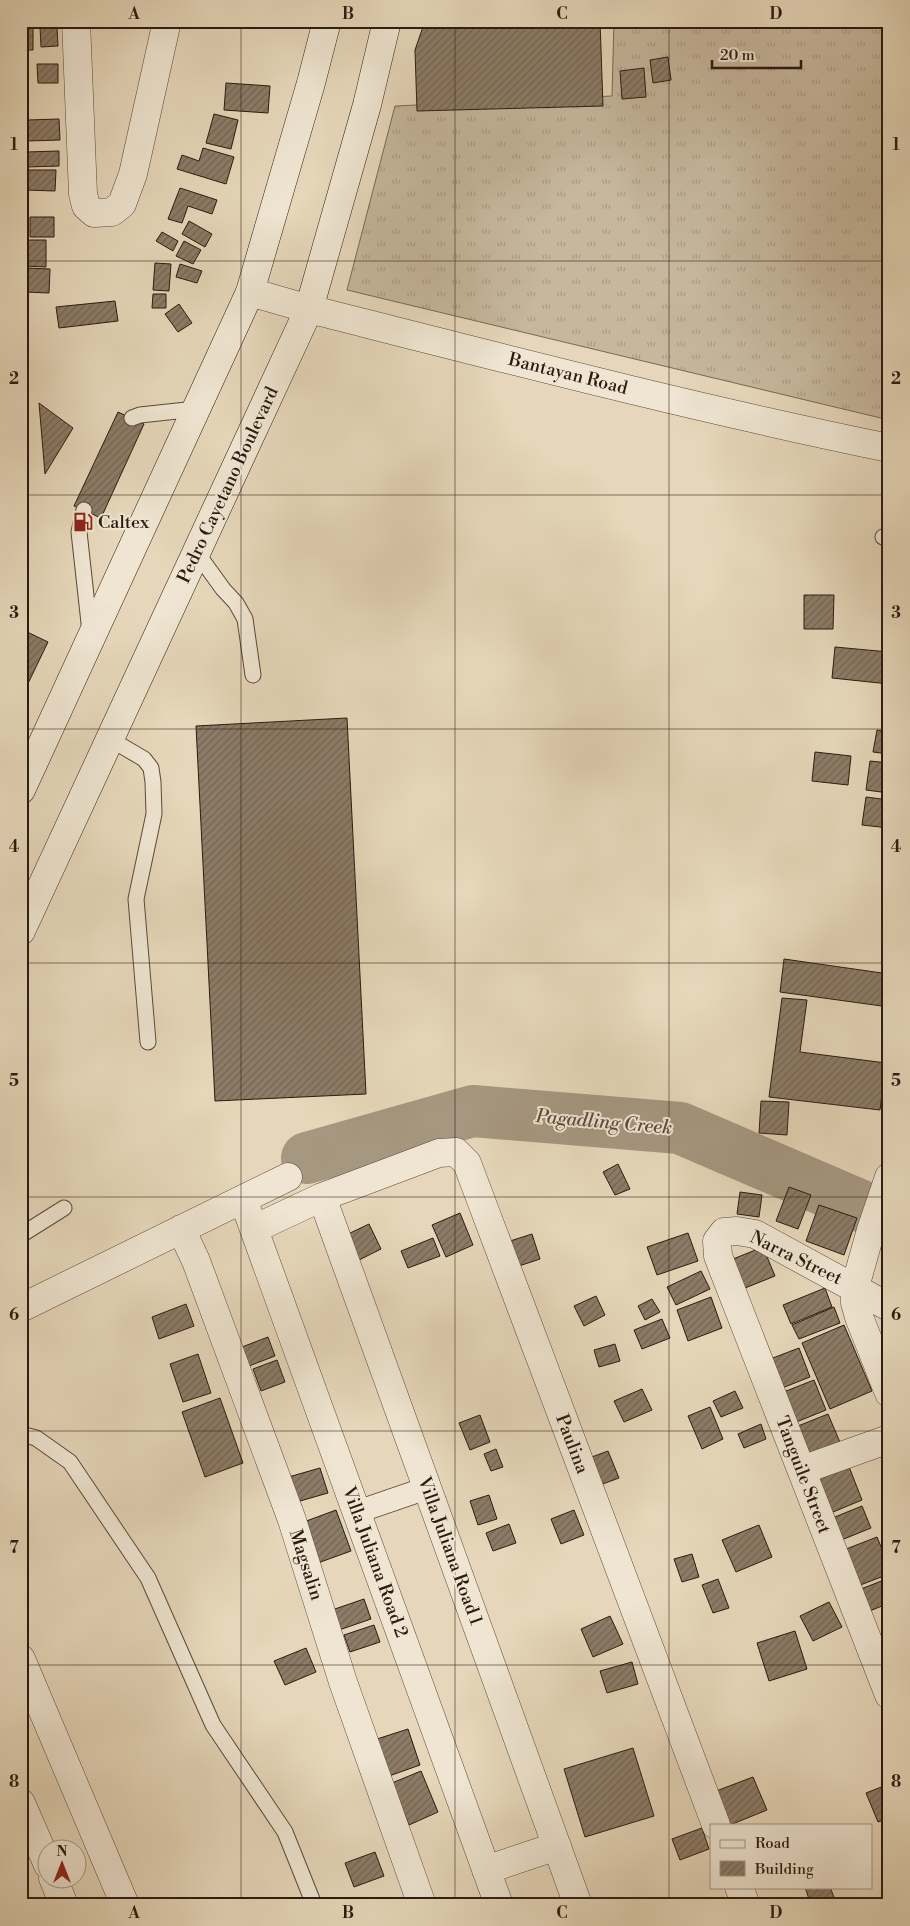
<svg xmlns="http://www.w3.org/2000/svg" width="910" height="1926" font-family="'Libre Bodoni',serif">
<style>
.grass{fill:url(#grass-tufts);stroke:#786856}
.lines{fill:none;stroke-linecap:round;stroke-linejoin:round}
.river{stroke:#a69780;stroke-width:52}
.building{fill:url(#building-hatch);stroke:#2b1a10}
.service-casing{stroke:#5a493a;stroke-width:17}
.pedestrian-casing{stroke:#5a493a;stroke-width:24}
.minor-casing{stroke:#5a493a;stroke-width:29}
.tertiary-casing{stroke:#5a493a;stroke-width:29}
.secondary-casing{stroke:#2b1a10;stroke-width:29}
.service{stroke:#efe5d2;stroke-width:15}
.pedestrian{stroke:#efe5d2;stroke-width:22}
.minor{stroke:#efe5d2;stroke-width:28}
.tertiary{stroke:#efe5d2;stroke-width:28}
.secondary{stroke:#efe5d2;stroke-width:28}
.grid{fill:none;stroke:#2b1a10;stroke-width:1;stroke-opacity:0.55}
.labels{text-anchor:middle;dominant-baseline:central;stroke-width:4;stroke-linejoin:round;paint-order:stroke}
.street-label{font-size:18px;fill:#2b1a10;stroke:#efe5d2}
.poi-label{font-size:18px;fill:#2b1a10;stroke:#efe5d2;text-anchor:start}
.water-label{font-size:19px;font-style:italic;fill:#5c4c3d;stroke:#efe5d2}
.neatline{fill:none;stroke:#2b1a10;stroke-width:2}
.grid-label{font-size:16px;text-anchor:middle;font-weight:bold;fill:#2b1a10}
</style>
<defs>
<pattern id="grass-tufts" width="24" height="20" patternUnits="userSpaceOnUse" patternTransform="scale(1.25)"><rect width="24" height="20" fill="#c6b79d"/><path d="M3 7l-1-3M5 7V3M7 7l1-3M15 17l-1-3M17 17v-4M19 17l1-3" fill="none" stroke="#aa9d86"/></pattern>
<pattern id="building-hatch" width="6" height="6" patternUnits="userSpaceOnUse" patternTransform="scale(1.25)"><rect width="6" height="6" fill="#8c7c68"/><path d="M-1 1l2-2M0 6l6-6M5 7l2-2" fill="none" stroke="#736554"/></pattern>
</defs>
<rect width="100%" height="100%" fill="#e6d7ba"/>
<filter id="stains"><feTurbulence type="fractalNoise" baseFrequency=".004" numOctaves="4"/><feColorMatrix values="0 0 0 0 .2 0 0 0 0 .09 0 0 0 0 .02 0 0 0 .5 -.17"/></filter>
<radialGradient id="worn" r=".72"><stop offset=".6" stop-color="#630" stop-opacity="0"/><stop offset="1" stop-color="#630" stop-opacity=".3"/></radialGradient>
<path class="grass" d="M614,21H889V420L347,290L395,106L612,96Z"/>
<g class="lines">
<path class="river" d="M307,1158L473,1111L680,1128L889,1218"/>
</g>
<path class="building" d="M425,21H600L603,106L417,111L415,50Z
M21,22H33V50H21Z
M40,27H57L58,46L41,47Z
M668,57L671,80L653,83L650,60Z
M37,64H58V83H38Z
M644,68L646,97L622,99L620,71Z
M226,83L270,86L268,113L224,110Z
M214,114L238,120L231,149L206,143Z
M59,119L60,140L27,141V120Z
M203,148L234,157L226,184L177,169L182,155L199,161Z
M59,151V166L26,167V152Z
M25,170H56L55,191L25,190Z
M180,188L217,200L212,214L188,206L182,223L168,219Z
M30,217H54V237H30Z
M189,221L212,234L205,247L182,234Z
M162,232L178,241L173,251L156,241Z
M24,240H46V267L24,266Z
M184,241L201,250L193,264L176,256Z
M155,263L171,264L169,291L153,290Z
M180,264L202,271L197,283L176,277Z
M27,268L50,269L49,293L26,292Z
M153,294H166V308H152Z
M115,301L118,321L59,328L56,307Z
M179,304L192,323L178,332L165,314Z
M39,403L73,428L45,474Z
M118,412L144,424L101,518L74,506Z
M804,595H834L833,629H804Z
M21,629L48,642L21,698Z
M835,647L889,652V684L832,678Z
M347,718L366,1094L215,1101L196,726Z
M877,730L889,732V754L873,752Z
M815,752L851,756L848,785L812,781Z
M870,761L889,763V793L866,790Z
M866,797L889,800V828L862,825Z
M784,959L889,974V1007L780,992Z
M782,998L807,1000L800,1052L886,1063L880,1110L769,1097Z
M761,1101L789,1102L787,1135L759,1133Z
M618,1164L630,1189L615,1195L603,1172Z
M789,1187L811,1195L798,1229L776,1221Z
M740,1192L762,1195L759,1217L737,1214Z
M819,1205L857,1218L844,1255L806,1241Z
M460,1213L473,1245L446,1257L432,1225Z
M369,1224L381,1249L359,1260L346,1235Z
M688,1233L698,1261L657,1275L647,1247Z
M532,1234L540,1259L516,1267L507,1242Z
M433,1238L440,1256L408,1268L401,1251Z
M763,1247L775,1276L740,1290L728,1261Z
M889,1250V1261L884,1259Z
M701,1271L710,1289L676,1305L667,1287Z
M825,1288L832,1307L791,1324L783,1305Z
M596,1296L605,1315L584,1326L574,1306Z
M711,1297L722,1328L688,1341L677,1310Z
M652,1299L660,1312L645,1320L638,1306Z
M186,1304L194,1326L159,1339L152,1317Z
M834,1307L840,1323L799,1339L792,1325Z
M662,1319L670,1338L642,1349L634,1330Z
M844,1325L872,1391L830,1409L802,1343Z
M268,1337L275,1356L249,1366L242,1347Z
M615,1344L620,1361L599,1367L594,1350Z
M799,1348L810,1377L777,1390L765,1361Z
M198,1354L211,1393L183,1402L170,1364Z
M277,1360L285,1382L261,1391L253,1369Z
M814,1380L826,1410L789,1425L776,1395Z
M642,1389L652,1410L624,1422L614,1401Z
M735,1391L743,1408L721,1417L713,1401Z
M220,1398L243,1463L205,1477L182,1412Z
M710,1407L723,1439L702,1449L688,1416Z
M828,1414L842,1447L802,1463L788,1430Z
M480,1415L490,1442L470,1450L459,1423Z
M761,1424L766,1439L744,1448L738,1434Z
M496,1449L503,1467L491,1471L484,1454Z
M608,1451L619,1478L600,1485L589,1458Z
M846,1459L862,1500L821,1517L804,1476Z
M320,1468L328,1493L293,1503L285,1478Z
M489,1495L497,1519L478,1525L470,1501Z
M862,1506L871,1528L834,1543L825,1521Z
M336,1510L351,1551L315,1564L301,1523Z
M574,1510L584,1535L561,1544L551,1519Z
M509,1524L516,1543L493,1551L486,1533Z
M759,1525L772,1557L736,1572L722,1540Z
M877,1537L889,1566V1574L855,1587L841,1551Z
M692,1554L699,1577L682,1582L674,1559Z
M889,1578V1603L865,1613L856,1591Z
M718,1579L729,1608L713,1613L702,1585Z
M364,1599L371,1619L339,1630L332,1610Z
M829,1602L842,1627L813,1641L800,1616Z
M610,1616L623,1644L593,1657L581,1629Z
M374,1625L380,1642L350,1652L344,1635Z
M795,1631L807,1669L769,1681L757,1643Z
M306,1648L316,1672L285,1685L274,1661Z
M632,1662L638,1684L607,1693L600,1671Z
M408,1729L420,1765L389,1776L377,1739Z
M633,1748L654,1816L585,1837L564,1769Z
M421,1771L438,1812L409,1825L392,1783Z
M753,1777L767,1810L730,1825H723L711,1793Z
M889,1784V1818L878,1822L866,1793Z
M702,1828L709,1849L680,1860L672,1839Z
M375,1852L384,1876L354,1887L345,1863Z
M805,1887H830L837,1905H811Z"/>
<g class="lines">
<defs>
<path id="service" d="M132,418L140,415L196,409
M84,510L79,532L90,632
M883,537L889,536
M197,553L223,589L236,603L245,619L253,675
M110,739L144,759L151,768L153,782L154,814L136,899L148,1042
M21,1235L64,1208
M21,1434L36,1438L70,1462L148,1578L213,1725L285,1832L313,1902"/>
<path id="pedestrian" d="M357,1512L427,1488"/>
<path id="minor" d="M76,21L83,194L86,206L94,213L112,212L122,204L133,174L167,21
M889,1177L871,1230L855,1287V1303L859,1317L889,1393
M322,1197L578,1905
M243,1199L499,1905
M181,1229L196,1261L292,1520L343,1682L422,1905
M254,1229L322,1197L439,1153L456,1152L467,1163L716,1825
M889,1307L755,1234L737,1231L724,1232L717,1241L718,1256L889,1695
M21,1308L288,1177
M802,1470L889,1439
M21,1659L125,1905
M21,1803L48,1865
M486,1870L557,1846
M53,1878L64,1905
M739,1887L746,1905"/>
<path id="tertiary" d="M250,292L309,309C502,358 694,408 889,448"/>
<path id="secondary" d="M21,790L250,292L311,83L327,21
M21,931L309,309L367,105L387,21"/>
</defs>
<use href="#service" class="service-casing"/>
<use href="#pedestrian" class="pedestrian-casing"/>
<use href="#minor" class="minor-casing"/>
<use href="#tertiary" class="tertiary-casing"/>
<use href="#secondary" class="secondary-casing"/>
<use href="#service" class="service"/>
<use href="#pedestrian" class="pedestrian"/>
<use href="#minor" class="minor"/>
<use href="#tertiary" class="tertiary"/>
<use href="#secondary" class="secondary"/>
</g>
<path class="grid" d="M241,21V1905M455,21V1905M669,21V1905M21,261H889M21,495H889M21,729H889M21,963H889M21,1197H889M21,1431H889M21,1665H889"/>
<defs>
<symbol id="fuel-bare" viewBox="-9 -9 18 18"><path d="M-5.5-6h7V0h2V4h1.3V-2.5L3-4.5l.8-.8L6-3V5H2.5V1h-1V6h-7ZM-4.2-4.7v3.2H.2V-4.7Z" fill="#8f2418" stroke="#efe5d2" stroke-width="2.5" paint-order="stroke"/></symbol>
</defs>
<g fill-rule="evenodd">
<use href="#fuel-bare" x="69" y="508" width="28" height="28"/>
</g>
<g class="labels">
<g class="street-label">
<text transform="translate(568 374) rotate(14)">Bantayan Road</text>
<text transform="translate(228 485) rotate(-65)">Pedro Cayetano Boulevard</text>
<text transform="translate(796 1258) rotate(26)">Narra Street</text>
<text transform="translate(572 1444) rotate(69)">Paulina</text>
<text transform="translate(803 1475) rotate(69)">Tanguile Street</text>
<text transform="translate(450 1551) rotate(70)">Villa Juliana Road 1</text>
<text transform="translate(375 1562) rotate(70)">Villa Juliana Road 2</text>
<text transform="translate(306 1565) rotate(72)">Magsalin</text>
</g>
<g class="poi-label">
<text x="98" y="522">Caltex</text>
</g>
<g class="water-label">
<text transform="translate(604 1122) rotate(5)">Pagadling Creek</text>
</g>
</g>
<rect width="910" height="1926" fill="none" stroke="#e6d7ba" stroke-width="55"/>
<rect x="710" y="1824" width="162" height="65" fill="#efe5d2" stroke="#a19484"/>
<rect x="720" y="1840" width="25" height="8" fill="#efe5d2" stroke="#a19484"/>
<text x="755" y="1848" font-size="15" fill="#2b1a10">Road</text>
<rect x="720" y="1861" width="25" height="15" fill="url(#building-hatch)" stroke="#a19484"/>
<text x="755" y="1874" font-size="15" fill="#2b1a10">Building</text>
<g transform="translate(62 1864)"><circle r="24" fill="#efe5d2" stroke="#a19484"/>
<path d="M0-4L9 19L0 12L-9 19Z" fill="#8f2418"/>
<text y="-8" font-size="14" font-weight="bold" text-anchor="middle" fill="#2b1a10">N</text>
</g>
<path d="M712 60v8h89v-8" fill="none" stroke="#2b1a10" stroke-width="2.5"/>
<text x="720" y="60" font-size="15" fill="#2b1a10" stroke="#efe5d2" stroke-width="4" paint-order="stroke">20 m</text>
<rect x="28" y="28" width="854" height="1870" class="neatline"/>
<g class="grid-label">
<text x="134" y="19">A</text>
<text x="348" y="19">B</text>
<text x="562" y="19">C</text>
<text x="776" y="19">D</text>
<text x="14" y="150">1</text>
<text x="896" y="150">1</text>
<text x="14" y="384">2</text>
<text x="896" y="384">2</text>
<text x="14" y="618">3</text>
<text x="896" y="618">3</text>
<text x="14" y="852">4</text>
<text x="896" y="852">4</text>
<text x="14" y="1086">5</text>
<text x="896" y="1086">5</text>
<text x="14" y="1320">6</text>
<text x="896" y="1320">6</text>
<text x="14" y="1553">7</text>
<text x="896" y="1553">7</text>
<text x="14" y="1787">8</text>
<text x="896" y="1787">8</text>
<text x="134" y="1918">A</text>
<text x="348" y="1918">B</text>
<text x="562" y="1918">C</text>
<text x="776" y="1918">D</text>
</g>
<rect width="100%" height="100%" filter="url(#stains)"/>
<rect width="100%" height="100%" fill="url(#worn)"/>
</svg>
